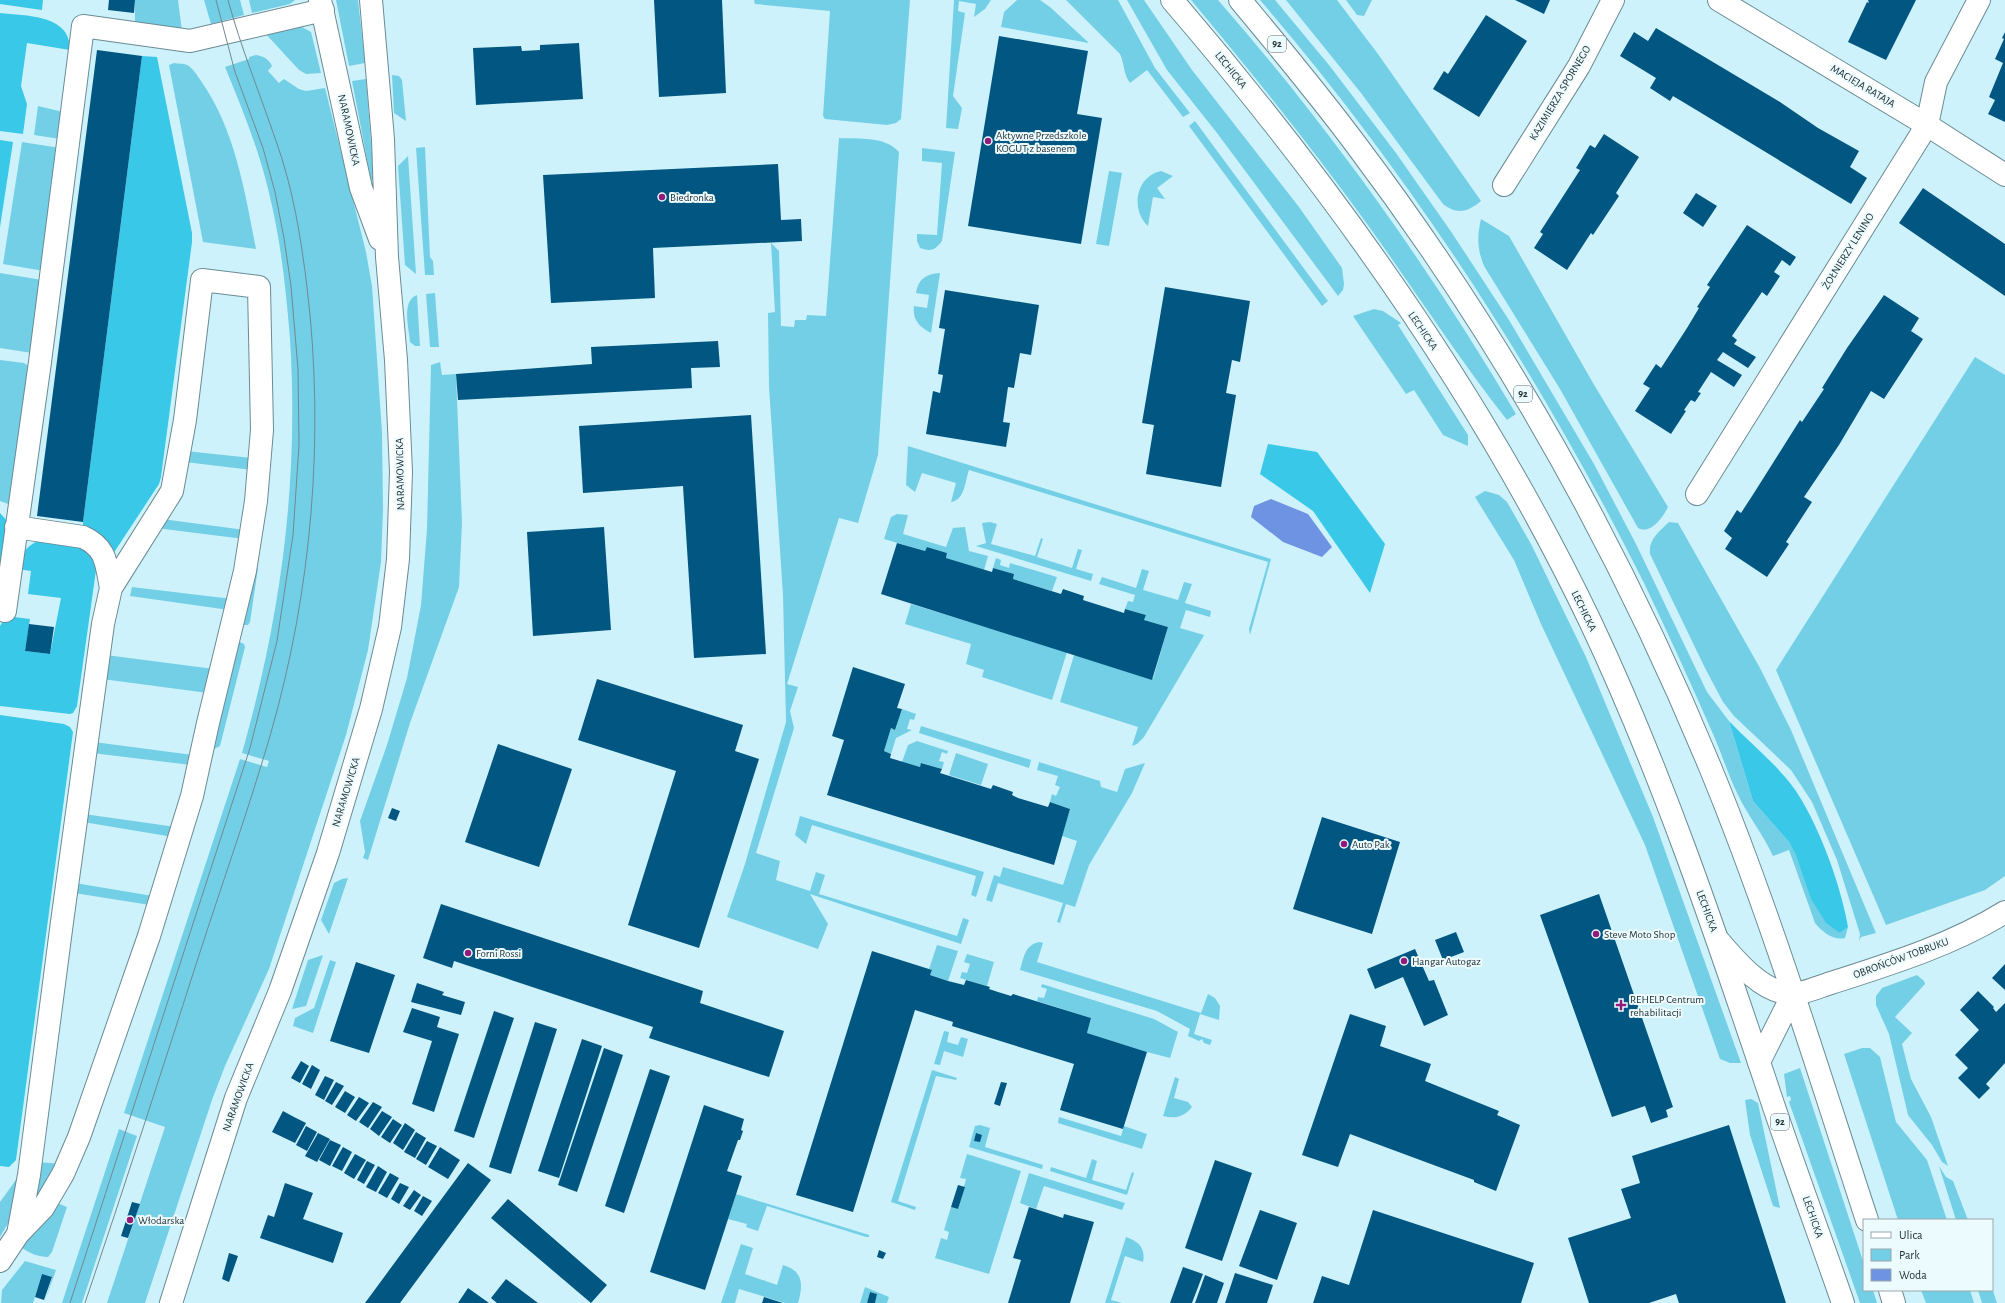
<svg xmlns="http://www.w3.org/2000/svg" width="2005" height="1303" font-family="'Alegreya Sans',sans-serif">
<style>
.green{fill:#73cfe6}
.forest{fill:#39c8e7}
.water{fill:#6e93e2}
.building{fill:#015781}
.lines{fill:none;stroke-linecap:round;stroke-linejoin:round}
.street-casing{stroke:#6a8b94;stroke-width:24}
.secondary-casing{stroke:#6a8b94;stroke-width:24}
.primary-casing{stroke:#6a8b94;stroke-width:24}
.street{stroke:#fff;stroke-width:22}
.secondary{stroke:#fff;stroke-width:22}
.primary{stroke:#fff;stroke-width:22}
.tram{stroke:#71898f;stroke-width:1}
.poi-dot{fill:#8f1b7b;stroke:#ecfbfe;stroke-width:1.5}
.labels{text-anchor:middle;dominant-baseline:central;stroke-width:4;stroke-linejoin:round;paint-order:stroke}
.shield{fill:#ecfbfe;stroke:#5c696d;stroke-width:1}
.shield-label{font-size:10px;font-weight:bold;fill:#1e2b2f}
.street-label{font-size:11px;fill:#1e2b2f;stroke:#ecfbfe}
.poi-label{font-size:11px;fill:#1e2b2f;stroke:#ecfbfe;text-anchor:start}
</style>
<rect width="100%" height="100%" fill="#cef2fb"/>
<path class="green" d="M135,0H178L182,31L135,22Z
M204,0H240L244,15L211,24Z
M249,0H295L290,4L252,13Z
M336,0H358L365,63L349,66Z
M754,0H910L901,119L896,123L887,125L825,119L823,116L830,11L755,4Z
M954,0H991L985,9L974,17L976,4L959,1L958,11L965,13L953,96L962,108L958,129L946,128Z
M1017,0H1040L1050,7L1089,43L1001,27L1004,12Z
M1066,0H1118L1155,68L1190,113L1183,117L1147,70L1130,83C1123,74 1125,65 1120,54Z
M1127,0H1144L1192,70L1299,207L1342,268L1344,284L1343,290L1338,296L1217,133L1167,70Z
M1191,0H1218C1330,128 1429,267 1516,414L1507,420C1458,358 1416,292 1370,228C1314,150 1253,74 1191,0Z
M1260,0H1275L1329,65L1396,153L1452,233L1509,320L1594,464L1636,544L1707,692L1729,721L1753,801L1789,842L1840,933L1848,927L1845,938C1834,941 1822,932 1815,923L1789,850L1773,856C1763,834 1748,816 1738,795C1728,775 1722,754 1713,734C1691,684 1668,633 1644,583C1540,375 1412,177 1260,0Z
M1286,0H1337L1378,54L1481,201C1468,212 1457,215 1443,204L1361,93Z
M1346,0H1372L1364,16L1357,15Z
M300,26L311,32L321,73L306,74L299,70L265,33Z
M256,55C263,56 269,59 272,66L268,71L279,83L284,79L299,89L306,91L325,88L366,252L372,286L382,432L383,510L381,562L368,650L346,735L269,969L225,1066L212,1100L145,1303H107L165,1127L124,1113L240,759L267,767L269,761L242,753C281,616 299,482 290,339C286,290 281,241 269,193C259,150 242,108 225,67L249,59V57Z
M174,63C178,64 183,63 187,65C193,68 197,75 201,81C235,129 245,192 256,249L203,242L169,65Z
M392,75L399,76L402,80L406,121L394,113Z
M366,79L374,180H371L352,81Z
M38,106L63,112L60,139L34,135Z
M1195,121L1328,301L1322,306L1189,126Z
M839,138C859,139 885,136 899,152L878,455L858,523L839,518L787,684L798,687L790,711L794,728L756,853L780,861L776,880L810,891L816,872L825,875L819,894L957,936L963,918L969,920L961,944L810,894L828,924L818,949L727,917L745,864L786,722L783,595L769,387L768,313L775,312L771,243L779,251L781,326L794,327L795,320H806L807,315L826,316Z
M22,142L60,148L44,271L3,264Z
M425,147L430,257L433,261L434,275H425L416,148Z
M922,148L955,152L942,241C935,250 931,252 920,248L917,241V234L937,235L942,163L922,161Z
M408,156L416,274L405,265L398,166Z
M1109,171L1122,173L1109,246L1096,244Z
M1161,171L1173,176L1157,188L1165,199L1153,197L1148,226C1130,210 1136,176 1161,171Z
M1481,219L1509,236L1593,383L1668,507C1663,517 1651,535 1638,528L1560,389L1484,266C1477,249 1477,236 1481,219Z
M0,273L42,280L32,353L0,348Z
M940,273L931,333C920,327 912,320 914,306L927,308L929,295L916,293C918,279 926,274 940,273Z
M435,293L439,347H430L426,294Z
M417,295L420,346H415L410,342C409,328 401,301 417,295Z
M1374,309L1383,311L1401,323L1398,325L1468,435V446L1443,435L1414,390L1406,394L1353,316Z
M1975,357L2005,375V876L1985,890L1886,925L1776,670Z
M0,360L24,363L30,367L11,505L0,501Z
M440,362L442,375L456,374L462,523L459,587L410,723L368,860L363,858L365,852L360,821L387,745L407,678L421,605L427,529L431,365Z
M908,446L1271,559L1250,635L1249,629L1268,562L969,470C965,481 965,500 951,502L956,483L922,473L915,492L906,485Z
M186,451L252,458V470L185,462Z
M1485,491L1499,495L1507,502L1531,544L1586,657L1653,817L1741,1063H1730L1720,1059L1645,845L1541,624L1514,560L1475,497Z
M897,514L908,515L903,534L946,547L953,528L965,527L969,551L988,556L984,570L946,558L947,553L927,547L925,551L884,539L891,517Z
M162,519L245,530L244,539L156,528Z
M990,522L997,524L991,544L1035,556L1041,538L1043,539L1037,557L1072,568L1078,549L1082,550L1076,569L1093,574L1091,581L976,546L986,543L982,523Z
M1669,522L1678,523L1760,668L1791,730L1876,933L1861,937L1859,941L1860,934L1837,860L1812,802L1791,770L1734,716L1723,702L1705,668L1650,554C1648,539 1660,531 1669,522Z
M996,558L1001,560L1000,565L1009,568L1010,563L1057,577L1052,591L1013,579L1014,574L993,568Z
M254,568H258L250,622L248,625H241L238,641L244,644L245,647L220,746L210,751Z
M1142,569L1149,571L1143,590L1178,600L1184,582L1192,584L1185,603L1211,611L1210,617L1186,610L1180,628L1204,635L1203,637L1144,737L1137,744L1132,746L1138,727L1060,702L1074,655L1153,679L1168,627L1144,620L1146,615L1125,609L1128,601L1133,602L1135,595L1099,584L1102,577L1136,588Z
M132,587L232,599L229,610L130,596Z
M911,604L1067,652L1052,700L982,677L984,670L966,664L971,644L905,624Z
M106,655L214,669L208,693L102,679Z
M902,709L916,714L914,720L910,719L907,729L912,730L896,738L891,754L884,751L891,728L895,730Z
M921,726L1031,760L1029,768L919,733Z
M917,741L948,751L947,754L942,752L939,761L944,762L942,769L922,763L920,767L902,762L908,745Z
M94,742L193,755L191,765L92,753Z
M956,753L988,764L981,785L949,775Z
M1039,762L1100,781L1101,787L1117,792L1125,769L1145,763L1132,793L1089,865L1075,907L1066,904L1060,923L1057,922L1063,903L998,883L992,902L986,900L994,875L1000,877L1003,867L1063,885L1077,841L1062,836L1070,809L1050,802L1052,794L1056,796L1060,787L1055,785L1058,776L1037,770Z
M84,814L176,827L173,837L83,822Z
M800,816L984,872L976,897L971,895L976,876L812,825L806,844L795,835Z
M348,878L329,934L321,920L334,883L342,879Z
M75,883L153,896L150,905L74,893Z
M1040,942L1043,943L1037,962L1201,1013L1208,994L1215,998L1220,1006L1219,1020L1200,1014L1194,1034L1212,1040L1210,1045L1204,1043L1202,1039L1199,1041L1188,1036L1190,1029L1157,1011L1020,970C1024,957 1025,944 1040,942Z
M937,945L958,951L948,981L930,975L932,970L929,969Z
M967,954L994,962L987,986L960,978L962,972L967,973L970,964L964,962Z
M323,955L306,1006L292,1009L308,960Z
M330,960L336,962L313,1033L293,1026L295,1018L314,1008Z
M1917,975L1924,981L1925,984L1895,1017L1912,1033L1902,1044L1911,1079L1931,1117L1948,1166L1942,1162L1932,1145L1908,1115L1889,1034L1876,1005V996L1882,988Z
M1042,984L1154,1019L1178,1032L1170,1058L1147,1052L1087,1033L1091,1018L1037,1001L1038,997L1044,998L1047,989L1041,987Z
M944,1031L949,1032L947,1042L958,1045L961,1037L968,1039L963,1057L944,1051L940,1065L934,1064Z
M1862,1048H1870L1880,1057L1896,1122L1927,1160L1947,1220H1898L1844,1054Z
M1800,1068L1864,1264V1290H1873L1877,1303H1860L1789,1102L1791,1100L1790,1096L1787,1097L1784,1074Z
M932,1070L957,1078L956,1080L936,1076L898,1201L916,1207L915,1210L891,1202Z
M1175,1077L1179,1079L1174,1098L1188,1102L1192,1107C1184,1117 1175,1119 1163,1116Z
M1751,1099L1758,1103L1780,1208L1773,1206L1750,1135L1745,1100Z
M1059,1117L1121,1136L1124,1126L1147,1134L1142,1149L1058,1123Z
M980,1125L990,1128L985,1147L1043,1165L1042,1169L969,1147L975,1126Z
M119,1129L137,1136L82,1303H62Z
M967,1154L1021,1171L989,1274L935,1258L941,1238L947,1240L949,1232L944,1230L951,1207L958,1209L966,1179L960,1178Z
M1092,1159L1097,1161L1092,1180L1126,1190L1132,1172L1134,1173L1127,1195L1050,1171L1051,1167L1086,1178Z
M38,1162L61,1164L34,1201Z
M1939,1166L1946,1177L1953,1181L1968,1220H1956Z
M23,1170L13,1215L0,1237V1202Z
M1029,1173L1125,1203L1122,1210L1044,1186L1036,1209L1020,1203Z
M736,1194L869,1235V1237H866L767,1206L758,1231L746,1227L747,1224L728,1219Z
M55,1202L67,1207L52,1252L48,1257C39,1257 29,1253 22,1248Z
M1126,1237C1138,1241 1146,1248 1143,1262L1125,1256L1111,1300L1122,1303H1105Z
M741,1244L753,1248L745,1274L777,1285L783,1265C804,1271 803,1286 798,1303H785L739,1289L735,1303H721Z
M25,1261L56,1270L45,1301L52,1278L42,1274L33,1303H1L2,1290Z
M865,1287L889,1297L887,1303H875L877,1294L870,1292L867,1303H860Z
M1992,1288L1997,1303H1982L1978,1290H1992Z
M1921,1290H1970L1974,1303H1926Z"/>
<path class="forest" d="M0,0H43L42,10L0,4Z
M0,13C25,16 71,14 70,50L27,43L21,86L27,104L23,134L0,131Z
M142,56L157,57L192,233V242L161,477L159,484L113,554L83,529V522Z
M0,140L13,142L0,227Z
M1268,444L1317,452L1385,544L1370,593L1313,511L1260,474Z
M0,513L9,523L0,591Z
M40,540L86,547L97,563L77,706L73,713L70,714L0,706V626L6,616L30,619L25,651L50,654L61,598L28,594L31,571L18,569C20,554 26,546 40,540Z
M0,715L64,724L70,727L73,732L16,1160L9,1167L0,1166Z
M1729,721C1747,740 1768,757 1785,777C1814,809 1841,884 1848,927L1840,933L1826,923L1811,899L1796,855L1789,842L1753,801Z"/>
<path class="water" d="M1271,499L1308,514L1332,547L1322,557L1283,542L1251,517L1254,506Z"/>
<path class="building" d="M109,0H135L134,13L108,10Z
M654,0H722L726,93L659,97Z
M1515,0H1550L1544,14Z
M1868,0H1916L1886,60L1848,42L1867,2L1869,3Z
M1486,15L1527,41L1479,117L1433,89L1444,71L1448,74Z
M1656,28L1780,102L1818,128L1859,151L1850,167L1867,178L1851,204L1693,108L1673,96L1670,101L1650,88L1656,78L1620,56L1634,32L1648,41Z
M2005,32V122L1988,114L1995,100L1989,97L2003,63L1995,59L2004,39L2002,38Z
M999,36L1088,51L1077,114L1102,118L1081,244L968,226Z
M579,43L583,99L476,105L473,48L521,46L522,51L540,50V45Z
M97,50L142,56L83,522L37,516Z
M1604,134L1639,157L1616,193L1619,196L1593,235L1591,233L1567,270L1534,248L1543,234L1540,232L1580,170L1576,168L1590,145L1595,148Z
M778,164L781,220L801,219L802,241L653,248L655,298L551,303L543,175Z
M1923,188L2005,244V296L1899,223Z
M1696,193L1717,206L1703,227L1683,213Z
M1747,225L1796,257L1790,266L1782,260L1774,272L1780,276L1767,296L1762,292L1732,336L1737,340L1734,344L1756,357L1748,368L1723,352L1717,360L1742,375L1734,387L1711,372L1698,392L1701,393L1695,402L1691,400L1684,410L1686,411L1671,434L1635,411L1650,388L1643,384L1656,364L1661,368L1687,328L1699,308L1697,307L1710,287L1707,285Z
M1165,287L1250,301L1240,362L1232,360L1226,393L1236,395L1221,487L1146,474L1154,425L1142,423Z
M945,290L1039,305L1031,355L1020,353L1014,388L1008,387L1003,422L1010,423L1006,447L926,434L933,391L940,393L943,375L938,374L945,329L939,328Z
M1884,295L1919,318L1911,331L1923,339L1884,399L1871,391L1839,445L1804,497L1812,502L1786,542L1789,544L1767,577L1725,549L1732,538L1724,531L1737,510L1741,513L1754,493L1800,420L1802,422L1824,389L1822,388L1847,348Z
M718,341L720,367L691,368L692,388L458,400L456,374L592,364L591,347Z
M751,415L766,654L694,658L683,486L583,493L579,426Z
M604,527L611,630L533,636L527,532Z
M897,543L925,551L927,547L947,553L946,558L992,572L993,568L1014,574L1013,579L1061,594L1063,589L1084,596L1083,600L1124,613L1125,609L1146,615L1144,620L1168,627L1152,680L881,594Z
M29,624L54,627L50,654L25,651Z
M853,667L905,684L897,708L902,709L895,730L891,728L884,751L891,754L890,758L920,767L921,763L942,769L940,773L991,789L993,785L1013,792L1012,795L1018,798L1048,807L1050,802L1070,809L1054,865L827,795L844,740L832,736Z
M597,679L743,725L735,751L759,759L699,948L628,925L676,771L578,740Z
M498,744L572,769L539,867L465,842Z
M392,808L400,811L396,821L388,818Z
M1322,817L1400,842L1372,934L1293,909Z
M1599,894L1673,1107L1666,1110L1668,1117L1651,1123L1645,1106L1612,1117L1540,915Z
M441,904L703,991L700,1003L784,1031L769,1077L649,1038L653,1027L454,961L452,968L423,958Z
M1456,932L1464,952L1443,960L1435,940Z
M1415,949L1429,981L1434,980L1448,1015L1424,1026L1403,977L1375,989L1367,969Z
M872,951L932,970L930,975L948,981L964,985L966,980L990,987L989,989L998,992L1011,996L1013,994L1091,1018L1087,1033L1147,1052L1123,1129L1060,1110L1074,1064L952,1026L953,1022L915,1010L853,1212L796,1195Z
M356,962L395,975L369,1053L330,1041Z
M2005,964V990L1992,978Z
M417,983L444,992L442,995L465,1002L461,1015L411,1002Z
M1978,991L1994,1007L1993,1008L1996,1012L2005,1003V1063L1986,1084L1990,1088L1979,1099L1958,1078L1968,1068L1955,1055L1979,1030L1960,1010Z
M412,1008L440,1017L437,1027L459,1034L434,1112L412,1104L432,1041L403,1032Z
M494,1011L514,1018L474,1138L454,1131Z
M1350,1014L1386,1026L1380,1046L1431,1064L1425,1081L1499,1111L1497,1115L1520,1125L1496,1191L1474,1182V1180L1350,1134L1338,1167L1302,1155Z
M535,1022L557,1029L511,1174L489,1167Z
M582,1039L602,1046L559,1178L538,1171Z
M604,1048L623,1055L577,1192L558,1185Z
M301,1061L309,1066L300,1083L291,1078Z
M312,1065L320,1070L311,1089L302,1084Z
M650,1069L670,1076L624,1213L605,1206Z
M325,1076L334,1080L324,1100L315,1095Z
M336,1082L344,1086L332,1105L325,1101Z
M1001,1082L1007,1083L1000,1106L994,1104Z
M345,1091L355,1097L345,1113L335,1107Z
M359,1097L369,1103L356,1121L347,1115Z
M373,1102L382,1107L368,1128L359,1122Z
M704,1105L744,1119L741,1130L743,1131L740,1140H738L727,1171L742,1176L705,1290L650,1272Z
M283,1111L294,1117L286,1132L294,1117L306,1123L295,1143L272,1132Z
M382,1111L392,1117L379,1136L370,1129Z
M393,1119L402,1125L390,1143L381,1137Z
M405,1123L415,1130L403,1150L393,1143Z
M1729,1125L1786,1303H1679L1676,1294L1649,1303H1589L1568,1238L1631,1218L1621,1189L1640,1183L1632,1156Z
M306,1126L317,1132L307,1151L296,1145Z
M416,1132L426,1138L415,1158L404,1152Z
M318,1133L330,1139L317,1162L305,1156Z
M976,1133L982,1135L980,1142L974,1141Z
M330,1140L341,1145L330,1166L319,1160Z
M427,1141L437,1146L426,1165L416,1159Z
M343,1147L352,1152L342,1171L332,1166Z
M440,1147L460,1160L448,1179L428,1167Z
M355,1154L366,1160L354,1179L344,1173Z
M1215,1160L1252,1173L1222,1261L1185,1248Z
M367,1161L375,1165L364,1184L357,1180Z
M468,1163L491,1180L400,1303H365Z
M378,1166L387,1172L376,1192L366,1187Z
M390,1173L399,1178L387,1198L378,1193Z
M285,1183L313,1193L303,1219L343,1233L333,1263L260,1238L268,1215L274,1217Z
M400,1183L409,1187L399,1204L391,1199Z
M958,1185L965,1187L958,1209L951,1207Z
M414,1190L421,1195L410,1210L403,1206Z
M423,1196L432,1201L422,1216L414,1211Z
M508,1199L607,1285L591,1303L491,1218Z
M132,1202L140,1204L128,1238L121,1236Z
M1029,1207L1063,1218L1064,1214L1094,1222L1070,1303H1008L1021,1260L1013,1258Z
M1260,1210L1297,1223L1277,1280L1239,1266Z
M1373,1210L1534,1263L1521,1303H1313L1322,1276L1349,1285Z
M879,1250L886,1253L883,1259L877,1257Z
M229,1253L238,1256L229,1282L222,1279Z
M1183,1267L1203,1274L1192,1303H1170Z
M1235,1273L1273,1285L1267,1303H1225Z
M42,1274L52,1277L44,1300L35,1297Z
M1205,1275L1224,1283L1217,1303H1195Z
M506,1279L538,1303H497L491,1298Z
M468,1288L489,1303H458Z
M870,1292L877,1294L875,1303H867Z
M764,1297L783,1303H762Z"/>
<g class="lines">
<defs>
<path id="street" d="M1719,0L1927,125L2005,175
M1504,185L1579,66L1613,0
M1697,494L1927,125L1936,82L1979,0
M16,527L83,537C107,548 106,564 111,588
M5,611L40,362L83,26L190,41L323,10
M1718,940C1735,960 1763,994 1793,994C1802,994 1821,986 1831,983C1890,964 1952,945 2005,912
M1759,1062L1793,994
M0,1261L18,1234L43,1208L63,1174L79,1137L149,936L192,796L208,723L245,571L256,501L262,430L259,287L202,280L185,420L172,491L111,588L103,624L62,922L29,1175L18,1234"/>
<path id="secondary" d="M320,0L361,188L380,239
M171,1303L236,1098L280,991L328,853L371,709L390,627L398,559L401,472L396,360L387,257L383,139L371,0"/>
<path id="primary" d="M1172,0C1333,187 1483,398 1590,621C1661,771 1714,928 1767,1086C1791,1159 1818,1231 1843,1303
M1240,0C1280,48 1320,96 1357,146C1501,337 1619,547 1710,767C1771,915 1817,1068 1867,1220
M1890,1290L1894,1303"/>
</defs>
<use href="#street" class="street-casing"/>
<use href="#secondary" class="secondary-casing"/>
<use href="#primary" class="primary-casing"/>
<use href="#street" class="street"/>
<use href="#secondary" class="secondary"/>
<use href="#primary" class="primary"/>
<path class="tram" d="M70,1303L250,748L277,641L293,535L299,445L298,369L291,286L284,238L275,192L263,148L235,72L216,0
M85,1303C125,1185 163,1067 201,949C224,878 249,808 270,736C312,591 325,436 307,287C301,238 293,188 276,141C260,94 241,48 228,0"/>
</g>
<g class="poi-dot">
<circle cx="988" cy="141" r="4"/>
<circle cx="662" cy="197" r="4"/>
<circle cx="1344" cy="844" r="4"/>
<circle cx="1596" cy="934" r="4"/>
<circle cx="468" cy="953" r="4"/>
<circle cx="1404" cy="961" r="4"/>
<path d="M1619 999h4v4h4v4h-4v4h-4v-4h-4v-4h4z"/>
<circle cx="130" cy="1220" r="4"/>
</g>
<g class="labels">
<g class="shield">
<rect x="1268" y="36" width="18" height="16" rx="3"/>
<rect x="1514" y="386" width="18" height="16" rx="3"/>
<rect x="1771" y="1114" width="18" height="16" rx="3"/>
</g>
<g class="shield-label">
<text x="1277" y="44">92</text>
<text x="1523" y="394">92</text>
<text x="1780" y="1122">92</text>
</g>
<g class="street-label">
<text transform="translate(1231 70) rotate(51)">LECHICKA</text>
<text transform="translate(1863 86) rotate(31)">MACIEJA RATAJA</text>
<text transform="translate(1560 93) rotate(-59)">KAZIMIERZA SPORNEGO</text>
<text transform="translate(349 130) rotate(78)">NARAMOWICKA</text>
<text transform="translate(1848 251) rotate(-58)">ŻOŁNIERZY LENINO</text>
<text transform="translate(1423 331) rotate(56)">LECHICKA</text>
<text transform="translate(400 474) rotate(-91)">NARAMOWICKA</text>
<text transform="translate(1584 611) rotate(64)">LECHICKA</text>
<text transform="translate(346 792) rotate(-73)">NARAMOWICKA</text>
<text transform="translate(1707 911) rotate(70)">LECHICKA</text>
<text transform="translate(1901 958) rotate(-20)">OBROŃCÓW TOBRUKU</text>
<text transform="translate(238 1097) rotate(-70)">NARAMOWICKA</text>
<text transform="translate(1813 1217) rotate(71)">LECHICKA</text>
</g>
<g class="poi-label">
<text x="996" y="135">Aktywne Przedszkole<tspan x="996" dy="13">KOGUT z basenem</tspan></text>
<text x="670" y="197">Biedronka</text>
<text x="1352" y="844">Auto Pak</text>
<text x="1604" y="934">Steve Moto Shop</text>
<text x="476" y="953">Forni Rossi</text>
<text x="1412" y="961">Hangar Autogaz</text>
<text x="1630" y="999">REHELP Centrum<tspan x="1630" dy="13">rehabilitacji</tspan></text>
<text x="138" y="1220">Włodarska</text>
</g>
</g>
<rect x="1863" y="1219" width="130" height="72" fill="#ecfbfe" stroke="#9aa8ab"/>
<rect x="1871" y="1232" width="20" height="6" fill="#ffffff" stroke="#9aa8ab"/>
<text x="1899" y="1239" font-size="12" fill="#1e2b2f">Ulica</text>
<rect x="1871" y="1249" width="20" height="12" fill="#73cfe6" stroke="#9aa8ab"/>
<text x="1899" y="1259" font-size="12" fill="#1e2b2f">Park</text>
<rect x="1871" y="1269" width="20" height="12" fill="#6e93e2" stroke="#9aa8ab"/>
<text x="1899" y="1279" font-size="12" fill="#1e2b2f">Woda</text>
</svg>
